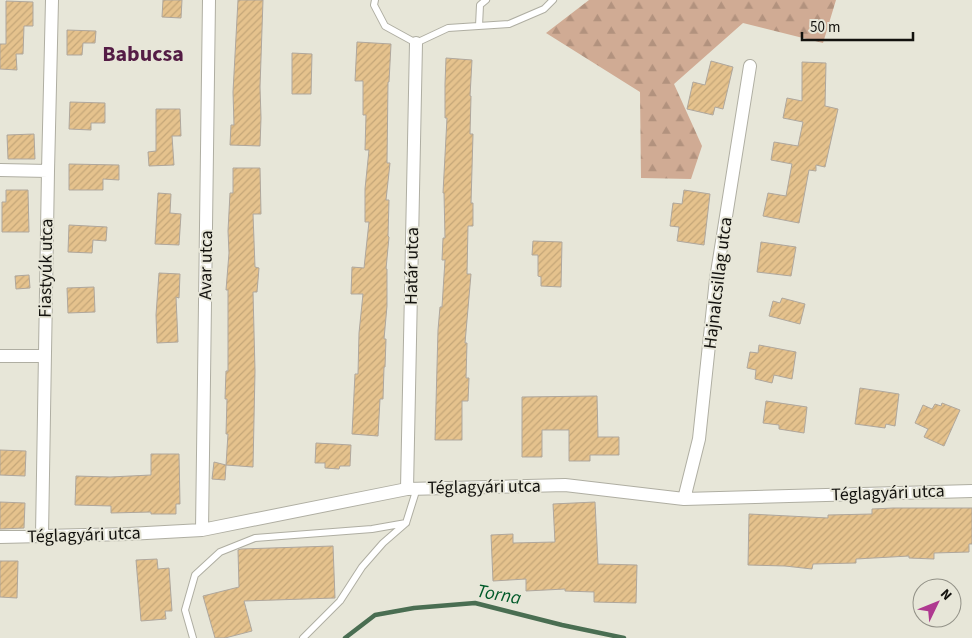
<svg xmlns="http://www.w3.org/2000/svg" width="972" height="638" font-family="'Source Sans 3',sans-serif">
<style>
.forest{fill:url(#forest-firs)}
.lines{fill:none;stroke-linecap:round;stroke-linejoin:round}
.stream{stroke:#4a6e52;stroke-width:4.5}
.building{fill:url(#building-hatch);stroke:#afa79d}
.lane-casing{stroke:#afaea2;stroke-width:8}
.street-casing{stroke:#afaea2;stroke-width:14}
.lane{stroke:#fff;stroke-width:6}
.street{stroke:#fff;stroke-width:12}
.labels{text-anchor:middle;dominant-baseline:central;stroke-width:4;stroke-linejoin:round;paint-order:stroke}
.street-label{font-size:18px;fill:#13120e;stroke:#e7e6d8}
.water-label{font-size:19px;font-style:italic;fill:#015a29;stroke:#e7e6d8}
.district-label{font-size:22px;font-weight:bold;fill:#541c45;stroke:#e7e6d8}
</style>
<defs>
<pattern id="forest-firs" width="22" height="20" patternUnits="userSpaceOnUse" patternTransform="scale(1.25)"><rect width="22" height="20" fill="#d0ab94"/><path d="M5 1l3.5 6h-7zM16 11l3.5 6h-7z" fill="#b2927e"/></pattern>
<pattern id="building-hatch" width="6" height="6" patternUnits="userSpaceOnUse" patternTransform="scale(1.25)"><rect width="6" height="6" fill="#e5c28d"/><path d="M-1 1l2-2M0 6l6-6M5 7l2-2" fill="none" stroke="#c4a678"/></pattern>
</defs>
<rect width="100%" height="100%" fill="#e7e6d8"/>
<path class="forest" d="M589,0H836L823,43L743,23L674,84L702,146L691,179L641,178L640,92L546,33Z"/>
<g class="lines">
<path class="stream" d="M345,638L375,615L414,608L475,603L562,625L624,638"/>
</g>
<path class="building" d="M163,0H182L181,18L162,17Z
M238,0H263L260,87L261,118L260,146L230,145L231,125H234L233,92Z
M6,1L33,2V26H24L23,54H16L17,70L0,69V44H6Z
M67,30L96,31L95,43H83L82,55H67Z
M357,42L391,44L389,82H388L387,163H390L386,200H389L388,236L389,237L386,269H387V306L384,339H386L385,367H384L383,399H380L378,436L352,434L355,374H358L359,333L363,294H351L352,267L364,268L369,222H365V189L369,150H365L366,115H363V81H355Z
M292,53L312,54L311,94H292Z
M446,58L472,60L470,96H471L470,134H473L471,203H473V226H468L467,274H471L465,343H467L466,378H469L468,401H462V440H435L438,330L440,307H442L445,260H442L443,238H445L444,193H443L447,118H445V84Z
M711,61L733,67L723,109L715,107L713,115L687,109L693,82L705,85Z
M802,62L826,63L825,106L838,109L825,167L816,165V171L809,170L799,223L763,216L768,193L786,196L792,164L771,160L774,142L798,146L803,122L783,118L787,98L802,101Z
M70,102L105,103V123H91V130L69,129Z
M156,109H180L181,136H172L174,165L149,166L148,152L156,151Z
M34,134L35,159H8L7,135Z
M69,164L119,165V180L103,179V190H69Z
M233,168H260L261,214H253L255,267L259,268L257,292H253L255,371L253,467L226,465L228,434H226L227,399H225L226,371H228V290H226L229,253L228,231L230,193H233Z
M6,190H28L29,232H2V202H6Z
M684,190L710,194L704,245L677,241L679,227L670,226L673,203L682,204Z
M158,193L171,194L170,213L181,214L179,245L155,244Z
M69,225L107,227L106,241L93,240L92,253L68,252Z
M533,241L562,242L561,287L541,286V277L538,276V255H532Z
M761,242L796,247L791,276L757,272Z
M159,273L180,274L179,298L176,297L178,342L157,343L156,315Z
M29,275L30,288L16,289L15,276Z
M94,287L95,312L68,313L67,288Z
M782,298L805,304L800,324L769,316L773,301L780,303Z
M759,345L796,352L792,379L774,375L772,383L755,379L756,370L747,368L750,352L758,353Z
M860,388L899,394L895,426L886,424L885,428L855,424Z
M597,396L598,437H619V455H590V461H569V430H542V457H522V397Z
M766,401L807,407L804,433L779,429V425L763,423Z
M942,403L960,410L944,446L924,437L928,429L915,423L923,405L932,409L935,404L941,406Z
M316,443L351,445L350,466H340L339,469L325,468V463H315Z
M0,450L26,451L25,476L0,475Z
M151,454H179L180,504H176V514H151V512L111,513V506L75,505L76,476L110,477L151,475Z
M214,462L226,465L225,480L212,479Z
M0,502L25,503L24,528L0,529Z
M595,502L598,564L637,565L636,603L594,602V592L565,591V589L526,591V579L493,581L491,535L513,534V543L555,542L553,504Z
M893,508H972V544H969V552L934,553V559L909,558V556L856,559V563L813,564L812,569L785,566L748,565L749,514L828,518V515L872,514V509Z
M333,546L335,598L244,601L252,631L225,638H215L203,596L239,587L238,550L241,549Z
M157,559L158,569L169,568L172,611H165L166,619L141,621L136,560Z
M0,561H18L17,598L0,597Z"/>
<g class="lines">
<defs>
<path id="lane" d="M375,0L374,5L385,26L416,43L448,28L509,24L544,9L553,0
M479,26L480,5L486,0
M193,638L185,610L195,575L220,552L255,538L372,529L406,523
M303,638L340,601L362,567L383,543L406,523L417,488"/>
<path id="street" d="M0,170L48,171
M0,356H45
M407,489L416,43
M684,499L699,439L716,279L750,66
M202,530L209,0
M42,535L48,171L52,0
M0,537L128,534L202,530L407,489L565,485L684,499L972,491"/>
</defs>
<use href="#lane" class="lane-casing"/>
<use href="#street" class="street-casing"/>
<use href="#lane" class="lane"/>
<use href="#street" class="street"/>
</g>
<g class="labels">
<g class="street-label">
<text transform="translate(206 265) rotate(-89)">Avar utca</text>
<text transform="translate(412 266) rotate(-89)">Határ utca</text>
<text transform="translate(46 268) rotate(-89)">Fiastyúk utca</text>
<text transform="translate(718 283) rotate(-83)">Hajnalcsillag utca</text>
<text transform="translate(484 487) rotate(-1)">Téglagyári utca</text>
<text transform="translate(888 493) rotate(-2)">Téglagyári utca</text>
<text transform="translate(84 535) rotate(-2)">Téglagyári utca</text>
</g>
<g class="water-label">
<text transform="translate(499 595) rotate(10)">Torna</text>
</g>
<g class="district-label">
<text x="143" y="54">Babucsa</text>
</g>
</g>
<g transform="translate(937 603) rotate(47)"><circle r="24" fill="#e7e6d8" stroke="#929187"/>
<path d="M0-4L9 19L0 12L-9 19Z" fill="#af3990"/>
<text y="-8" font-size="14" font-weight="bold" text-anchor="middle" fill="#13120e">N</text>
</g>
<path d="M802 32v8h111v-8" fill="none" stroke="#13120e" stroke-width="2.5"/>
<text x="810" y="32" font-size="15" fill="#13120e" stroke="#e7e6d8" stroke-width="4" paint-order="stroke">50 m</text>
</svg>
